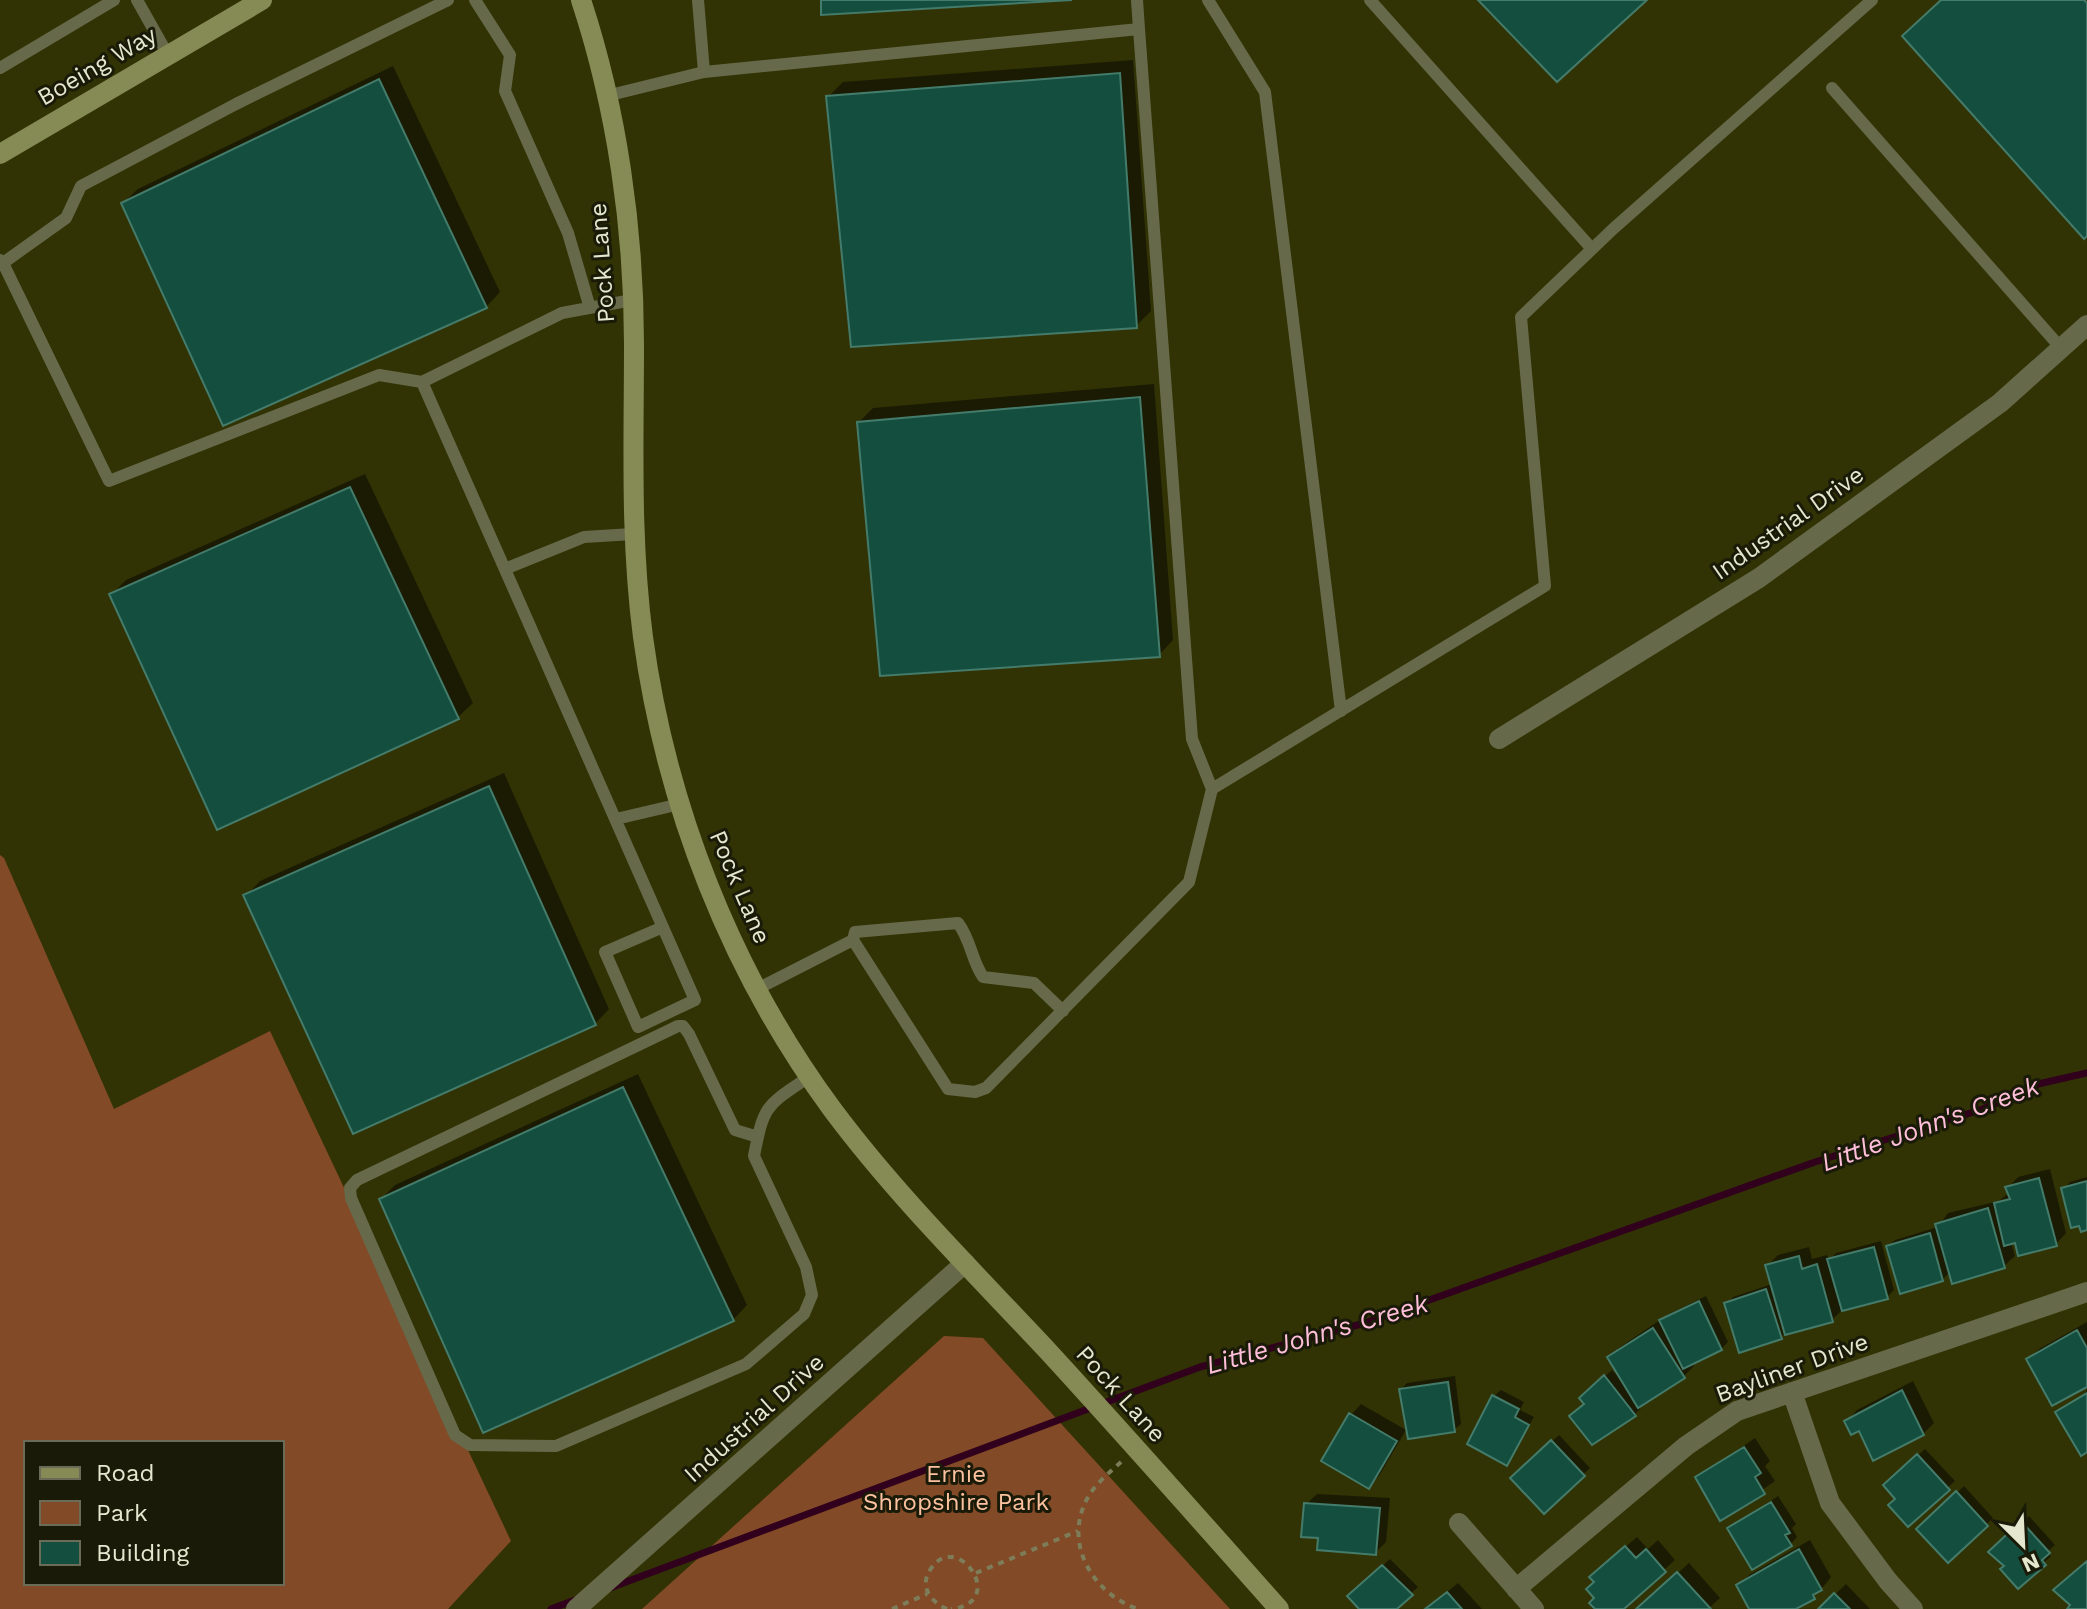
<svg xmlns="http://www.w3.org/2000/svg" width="2087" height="1609" font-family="'Work Sans',sans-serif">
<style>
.green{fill:#824a27;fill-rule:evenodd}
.shadow{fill:#0007}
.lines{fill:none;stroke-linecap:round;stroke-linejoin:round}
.stream{stroke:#31001c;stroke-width:7}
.building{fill:#144e3f;stroke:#447b6a;stroke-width:2}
.path{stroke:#7d7e59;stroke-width:4;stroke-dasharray:6 6;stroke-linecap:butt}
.lane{stroke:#676a4a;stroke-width:12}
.street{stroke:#676a4a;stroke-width:20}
.secondary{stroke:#868a55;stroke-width:20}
.labels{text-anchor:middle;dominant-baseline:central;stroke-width:6;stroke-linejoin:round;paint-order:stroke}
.street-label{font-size:24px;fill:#e5e7cf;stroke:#191a08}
.park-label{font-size:24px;fill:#fcc19e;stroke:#191a08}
.water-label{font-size:26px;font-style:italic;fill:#ffbed9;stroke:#191a08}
</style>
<rect width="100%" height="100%" fill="#323304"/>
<path class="green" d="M0,855L4,858L114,1109L270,1031L511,1541L448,1609H0ZM26,1443H282V1583H26Z
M944,1336L983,1338L1230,1609H642Z"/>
<path class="shadow" d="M1133,60L1151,311L1136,326L828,97L843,82Z
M393,66L500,292L486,307L123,203L138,189Z
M1154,384L1173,640L1159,655L859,422L873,408Z
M365,474L473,703L458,717L218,827L112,594L126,580Z
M504,773L609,1009L595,1024L246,896L260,881Z
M638,1074L747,1305L733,1320L381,1199L395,1185Z
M2050,1169L2066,1233L2056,1244L2011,1242L2015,1256L2004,1266L1950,1272L1942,1280L1888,1246L1895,1240L1938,1227L1948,1213L1999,1201L2010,1192L2008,1188L2018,1177Z
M2087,1177V1228L2063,1189L2070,1182Z
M1881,1241L1894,1290L1887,1297L1843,1309L1832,1320L1785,1333L1781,1337L1726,1304L1733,1297L1772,1284L1767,1266L1778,1255L1809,1247L1812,1259L1827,1255L1829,1260L1836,1253Z
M1706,1296L1728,1342L1721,1349L1691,1362L1694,1366L1683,1377L1639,1405L1641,1408L1634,1415L1586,1403L1588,1391L1612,1370L1624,1382L1610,1357L1620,1347L1669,1314Z
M2087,1322V1385L2028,1360L2039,1349Z
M1455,1376L1461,1424L1454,1430L1401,1389L1407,1383Z
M1913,1381L1934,1423L1923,1434L1859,1428L1847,1421L1857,1410Z
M1501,1390L1524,1402L1520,1410L1534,1417L1506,1464L1494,1396Z
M2087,1391V1450L2058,1413Z
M1361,1404L1406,1430L1379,1476L1369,1486L1351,1415Z
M1559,1435L1590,1468L1544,1511L1513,1478Z
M1755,1438L1770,1461L1765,1466L1775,1481L1721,1519L1697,1478Z
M1925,1449L1955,1481L1908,1524L1898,1499L1885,1485Z
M1964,1486L1993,1518L1948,1561L1919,1530Z
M1317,1494L1390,1498L1386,1542L1375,1553L1320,1536L1306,1504Z
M1778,1496L1796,1524L1792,1528L1797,1537L1791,1544L1730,1529Z
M2029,1516L2055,1545L2047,1552L2051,1556L2019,1586L2007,1566L1991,1551Z
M1637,1537L1648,1549L1658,1540L1675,1560L1621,1609H1597L1596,1581L1602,1567Z
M1810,1540L1831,1577L1824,1586L1792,1609H1751L1738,1586L1749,1575Z
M1390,1559L1418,1587L1394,1609H1361L1356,1589Z
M1689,1563L1720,1598L1708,1609H1638Z
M1458,1583L1482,1609H1426Z
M1846,1584L1870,1609H1820Z"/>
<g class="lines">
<path class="stream" d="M610,1588L1200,1367L1365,1323L1815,1162L1983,1109L2038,1084L2087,1073
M551,1609L575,1600"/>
</g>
<path class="building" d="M821,0H1072L821,15Z
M1478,0H1647L1557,82Z
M1941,0H2084L2087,3V236L2084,239L1902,36Z
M1120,73L1137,328L851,347L826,96Z
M379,79L487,308L223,426L121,203Z
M1140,397L1160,657L880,676L857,422Z
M350,487L459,719L217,830L109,594Z
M489,786L596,1025L353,1134L243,895Z
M623,1087L734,1321L483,1433L379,1199Z
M2039,1178L2057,1246L2018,1256L2015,1243L2004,1246L1994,1203L2010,1199L2005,1187Z
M2087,1181V1230L2081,1232L2079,1226L2071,1228L2061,1188Z
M1988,1208L2005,1268L1952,1284L1935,1224Z
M1930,1233L1943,1281L1900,1294L1886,1246Z
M1874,1247L1888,1299L1842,1311L1827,1259Z
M1799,1256L1802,1269L1817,1264L1833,1322L1785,1335L1765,1265Z
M1766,1289L1782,1339L1739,1353L1724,1303Z
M1699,1301L1722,1350L1683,1369L1659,1320Z
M1653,1328L1685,1378L1638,1408L1607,1357Z
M2077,1330L2087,1348V1387L2052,1406L2026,1359Z
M1604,1375L1636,1416L1592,1445L1569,1416L1584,1404L1579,1398Z
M1448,1382L1455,1432L1408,1439L1399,1389Z
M1902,1390L1924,1435L1873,1461L1859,1431L1851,1435L1844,1421Z
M2087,1393V1452L2081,1456L2055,1412Z
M1492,1395L1519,1409L1515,1417L1529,1425L1507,1466L1467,1444Z
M1349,1413L1397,1441L1369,1489L1321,1461Z
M1551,1440L1585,1476L1544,1514L1510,1478Z
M1744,1447L1761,1473L1755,1477L1765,1494L1720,1521L1695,1477Z
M1917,1454L1950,1490L1908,1527L1888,1505L1895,1499L1883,1485Z
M1956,1491L1988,1526L1948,1563L1916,1529Z
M1771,1502L1790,1533L1785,1535L1792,1546L1752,1570L1727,1528Z
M1304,1503L1380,1508L1376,1555L1317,1550L1318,1538L1301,1537Z
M2021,1521L2050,1553L2042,1560L2046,1565L2018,1589L2000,1569L2004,1566L1988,1552Z
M1625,1546L1636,1558L1646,1549L1666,1572L1624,1609H1595L1589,1603L1594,1598L1586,1589L1594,1582L1589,1577Z
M1799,1549L1822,1590L1813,1595L1815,1599L1796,1609H1749L1736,1585Z
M2087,1561V1609H2067L2070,1605L2053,1590Z
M1382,1565L1413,1595L1397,1609H1359L1347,1596Z
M1677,1572L1711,1609H1636Z
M1447,1592L1462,1609H1425Z
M1834,1593L1850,1609H1818Z"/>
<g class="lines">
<path class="path" d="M1121,1462C1110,1472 1094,1485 1087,1499C1063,1544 1093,1594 1138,1609
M976,1573L1078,1531
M892,1609L927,1594
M947,1609C931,1602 919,1587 930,1570C956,1527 1010,1603 951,1609"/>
<path class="lane" d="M137,0L168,55
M475,0L510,55L505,91L568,233L590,308
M698,0L704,72
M1137,0L1139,29
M1208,0L1265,92L1341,711
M1370,0L1592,249
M0,68L114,0
M1832,88L2061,348
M606,96L704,72L1139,29L1192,739L1212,789
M0,260L3,263L66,218L81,186L236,104L448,0
M3,263L109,481L379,375L422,382
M632,300L562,313L422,382C513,588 605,794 695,1000L638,1027L605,952L663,927
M505,569L584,537L633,534
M616,819L680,804
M757,989L853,940
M1063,1011L1034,983L983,977C971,959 971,940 958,923L855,932L853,940L948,1089L975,1092L986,1088L1189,882L1212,789L1545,586L1521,317L1613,229L1872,0
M758,1137L735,1130L689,1034L683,1026H678L357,1180L350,1188L351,1198L455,1435L470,1445L556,1446L746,1364L804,1314L812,1295L806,1267L754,1156C764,1104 766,1106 809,1077"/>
<path class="street" d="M1499,739L1759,578L2000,403L2087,325
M1792,1392L1830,1503L1888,1581L1913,1609
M1459,1523L1534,1609
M1516,1589L1686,1446L1737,1411L2087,1292
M576,1609L965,1263"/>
<path class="secondary" d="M581,0C617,109 634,229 634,344C634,442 630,538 643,637C666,806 731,972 832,1109C896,1195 973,1271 1046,1349C1125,1435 1202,1522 1279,1609
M0,154L262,0"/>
</g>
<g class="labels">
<g class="street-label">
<text transform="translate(97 66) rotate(-30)">Boeing Way</text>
<text transform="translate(602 263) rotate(-94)">Pock Lane</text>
<text transform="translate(1788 523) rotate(-35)">Industrial Drive</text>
<text transform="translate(740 887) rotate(67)">Pock Lane</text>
<text transform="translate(1792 1368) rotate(-20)">Bayliner Drive</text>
<text transform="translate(1121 1394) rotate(48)">Pock Lane</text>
<text transform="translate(754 1418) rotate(-42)">Industrial Drive</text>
</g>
<g class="park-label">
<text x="956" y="1474">Ernie<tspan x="956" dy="28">Shropshire Park</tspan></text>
</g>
<g class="water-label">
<text transform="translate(1930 1124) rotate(-20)">Little John's Creek</text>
<text transform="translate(1317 1334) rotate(-16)">Little John's Creek</text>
</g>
</g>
<rect x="24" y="1441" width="260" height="144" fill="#191a08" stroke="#6b6c58" stroke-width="2"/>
<rect x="40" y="1467" width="40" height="12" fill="#868a55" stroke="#6b6c58" stroke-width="2"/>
<text x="96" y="1481" font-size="24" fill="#e5e7cf">Road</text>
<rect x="40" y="1501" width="40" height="24" fill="#824a27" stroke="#6b6c58" stroke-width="2"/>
<text x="96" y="1521" font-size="24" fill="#e5e7cf">Park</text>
<rect x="40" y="1541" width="40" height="24" fill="#144e3f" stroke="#6b6c58" stroke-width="2"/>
<text x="96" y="1561" font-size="24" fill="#e5e7cf">Building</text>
<g transform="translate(2023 1545) rotate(156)" stroke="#191a08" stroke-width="6" paint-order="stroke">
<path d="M0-6L14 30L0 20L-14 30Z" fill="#e5e7cf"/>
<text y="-12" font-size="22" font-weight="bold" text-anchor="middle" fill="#e5e7cf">N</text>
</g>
</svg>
